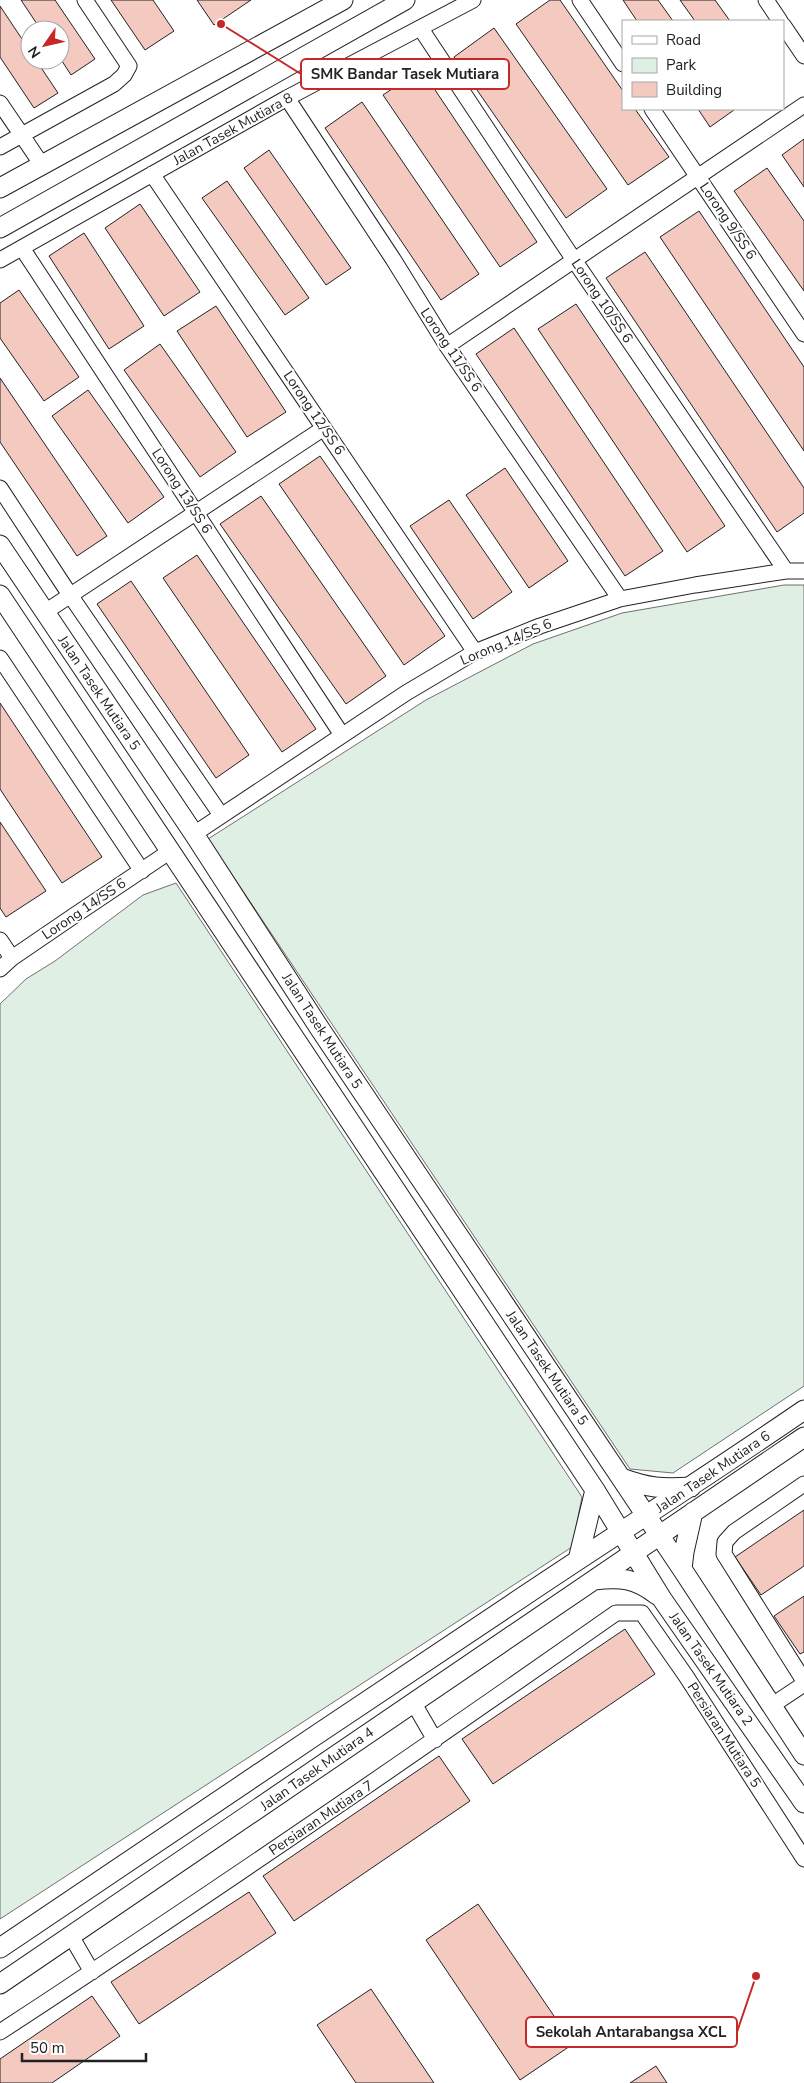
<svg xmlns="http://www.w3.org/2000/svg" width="804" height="2083" font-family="'Nunito Sans',sans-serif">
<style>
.green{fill:#e0efe3;stroke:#6f6f6f}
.building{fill:#f3c9c0;stroke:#222}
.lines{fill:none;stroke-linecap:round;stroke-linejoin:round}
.minor-casing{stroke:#222;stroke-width:17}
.tertiary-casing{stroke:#222;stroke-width:21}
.minor{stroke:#fff;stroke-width:15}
.tertiary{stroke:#fff;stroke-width:19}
.labels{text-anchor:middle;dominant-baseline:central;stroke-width:4;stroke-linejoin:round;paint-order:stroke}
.street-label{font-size:14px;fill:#222;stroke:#fff}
.leader{fill:none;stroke:#c62828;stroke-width:2}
.callout-dot{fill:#c62828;stroke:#fff;stroke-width:2}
.callout{fill:#fff;stroke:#c62828;stroke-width:2}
.callout-label{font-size:15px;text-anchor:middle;font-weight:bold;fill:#222}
</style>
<rect width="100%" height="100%" fill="#fff"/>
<path class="green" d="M784,585H804V1386L673,1473L630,1469L208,839L426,700L533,644L622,613Z
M176,883L582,1497L572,1547L0,1919V1004L26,979L55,961L143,895Z"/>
<path class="building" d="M21,0H55L95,59L71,75L60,58V30H41Z
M111,0H153L174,31L145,50Z
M197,0H251L214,25Z
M550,0H560L623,91V109H635L669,157L628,185L516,24Z
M623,0H658L673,21H637Z
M680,0H715L730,21H695Z
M0,6L30,51V60H36L58,93L34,108L0,57Z
M494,28L607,189L566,218L454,57Z
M421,69L537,242L500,267L383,95Z
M362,102L479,274L441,300L325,128Z
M698,109H733L734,110L710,127Z
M804,139V187L782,155Z
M269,150L351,268L326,285L244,168Z
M767,168L804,221V291L734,191Z
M227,181L309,298L285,315L202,198Z
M140,204L200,292L164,316L105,228Z
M699,211L804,367V451L660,237Z
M84,233L144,326L109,349L49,256Z
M645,252L804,488V513L777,532L606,278Z
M19,290L79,377L44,401L0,338V303Z
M576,304L725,526L687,552L538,329Z
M216,306L286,412L247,437L177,331Z
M514,328L663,551L625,576L476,354Z
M160,344L236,452L200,477L124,370Z
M0,378L107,536L77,556L0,442Z
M88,390L164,497L128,523L52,416Z
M320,456L445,636L404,665L279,484Z
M505,468L568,561L529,588L466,495Z
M261,496L386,676L346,704L220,524Z
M449,500L512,592L473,619L410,526Z
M197,555L316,729L282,752L163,578Z
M131,581L249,755L216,778L97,604Z
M0,703L102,857L62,883L0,789Z
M0,822L46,891L6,917L0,908Z
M804,1510V1566L761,1595L735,1557Z
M804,1596V1652L800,1654L774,1616Z
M625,1629L655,1674L493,1784L462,1739Z
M439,1756L470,1801L294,1921L263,1876Z
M249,1892L276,1933L139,2024L111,1982Z
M478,1904L573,2044L520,2080L426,1940Z
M371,1989L434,2083H356L317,2025Z
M92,1996L120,2036L52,2083H0V2059Z
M656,2066L667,2083H630Z"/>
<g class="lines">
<defs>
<path id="minor" d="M580,0L623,64
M766,0L780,21
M783,25L804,56
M421,29L574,260L786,571
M287,98L393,259L447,346L620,599
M0,103L42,165
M652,109L804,334
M0,147L114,84L124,75L129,66L85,0
M152,174L475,652
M22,248L342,735
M0,260L287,98L473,0
M447,346L804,105
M0,488L70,595L221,815
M45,612L324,428
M0,658L142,871
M194,834L406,693L475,652L540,626L620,599L695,585L786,571H804
M0,940L12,958
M0,969L12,958L75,915L169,852
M804,1484L734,1532L725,1542L724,1554L804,1681
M413,1702L435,1740
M771,1706L804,1684
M71,1936L92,1972
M0,2032C208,1896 412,1756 616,1613H642L686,1676L804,1859"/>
<path id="tertiary" d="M0,188L343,0
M0,228L405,0
M0,545L194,834L320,1029L682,1569L804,1755
M0,595L595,1490L662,1599L804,1803
M621,1478C649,1488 661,1489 691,1487
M578,1560L595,1490
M682,1569L684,1552L693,1512
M594,1580C621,1577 635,1578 657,1595
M0,1948C173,1831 347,1714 521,1598C615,1535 711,1474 804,1410
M0,1984L804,1437"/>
</defs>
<use href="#minor" class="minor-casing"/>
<use href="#tertiary" class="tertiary-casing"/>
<use href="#minor" class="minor"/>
<use href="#tertiary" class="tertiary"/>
</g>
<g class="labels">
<g class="street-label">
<text transform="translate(233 129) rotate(-29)">Jalan Tasek Mutiara 8</text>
<text transform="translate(728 221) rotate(56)">Lorong 9/SS 6</text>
<text transform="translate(602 301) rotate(56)">Lorong 10/SS 6</text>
<text transform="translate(451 350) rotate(56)">Lorong 11/SS 6</text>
<text transform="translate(314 413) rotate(56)">Lorong 12/SS 6</text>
<text transform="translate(182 491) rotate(57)">Lorong 13/SS 6</text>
<text transform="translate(506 642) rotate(-23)">Lorong 14/SS 6</text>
<text transform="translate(99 693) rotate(56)">Jalan Tasek Mutiara 5</text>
<text transform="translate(84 909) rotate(-34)">Lorong 14/SS 6</text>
<text transform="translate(322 1031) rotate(57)">Jalan Tasek Mutiara 5</text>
<text transform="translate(547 1368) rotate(56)">Jalan Tasek Mutiara 5</text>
<text transform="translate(713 1472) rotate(-34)">Jalan Tasek Mutiara 6</text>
<text transform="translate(711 1669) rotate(55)">Jalan Tasek Mutiara 2</text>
<text transform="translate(724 1735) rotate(57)">Persiaran Mutiara 5</text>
<text transform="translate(317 1769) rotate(-35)">Jalan Tasek Mutiara 4</text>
<text transform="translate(321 1818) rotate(-34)">Persiaran Mutiara 7</text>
</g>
</g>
<path class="leader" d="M221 24L301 74M756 1976L737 2032"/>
<g class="callout-dot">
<circle cx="221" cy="24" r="5"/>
<circle cx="756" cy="1976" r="5"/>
</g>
<g class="callout">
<rect x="301" y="59" width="208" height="30" rx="5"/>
<rect x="526" y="2017" width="211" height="30" rx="5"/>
</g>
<g class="callout-label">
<text x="405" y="79">SMK Bandar Tasek Mutiara</text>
<text x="631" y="2037">Sekolah Antarabangsa XCL</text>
</g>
<rect x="622" y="20" width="162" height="90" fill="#ffffff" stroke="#a7a7a7"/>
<rect x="632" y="36" width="25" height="8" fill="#ffffff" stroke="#a7a7a7"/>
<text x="666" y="45" font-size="15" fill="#222222">Road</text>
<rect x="632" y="58" width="25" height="15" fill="#e0efe3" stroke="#a7a7a7"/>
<text x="666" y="70" font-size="15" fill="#222222">Park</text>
<rect x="632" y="82" width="25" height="15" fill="#f3c9c0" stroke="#a7a7a7"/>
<text x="666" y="95" font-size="15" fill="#222222">Building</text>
<g transform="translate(45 45) rotate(236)"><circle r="24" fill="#ffffff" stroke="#a7a7a7"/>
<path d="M0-4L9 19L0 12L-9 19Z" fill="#c62828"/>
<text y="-8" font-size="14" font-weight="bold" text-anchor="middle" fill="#222222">N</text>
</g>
<path d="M22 2053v8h124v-8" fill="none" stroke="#222222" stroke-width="2.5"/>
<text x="30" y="2053" font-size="15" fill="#222222" stroke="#ffffff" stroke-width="4" paint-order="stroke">50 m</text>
</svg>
